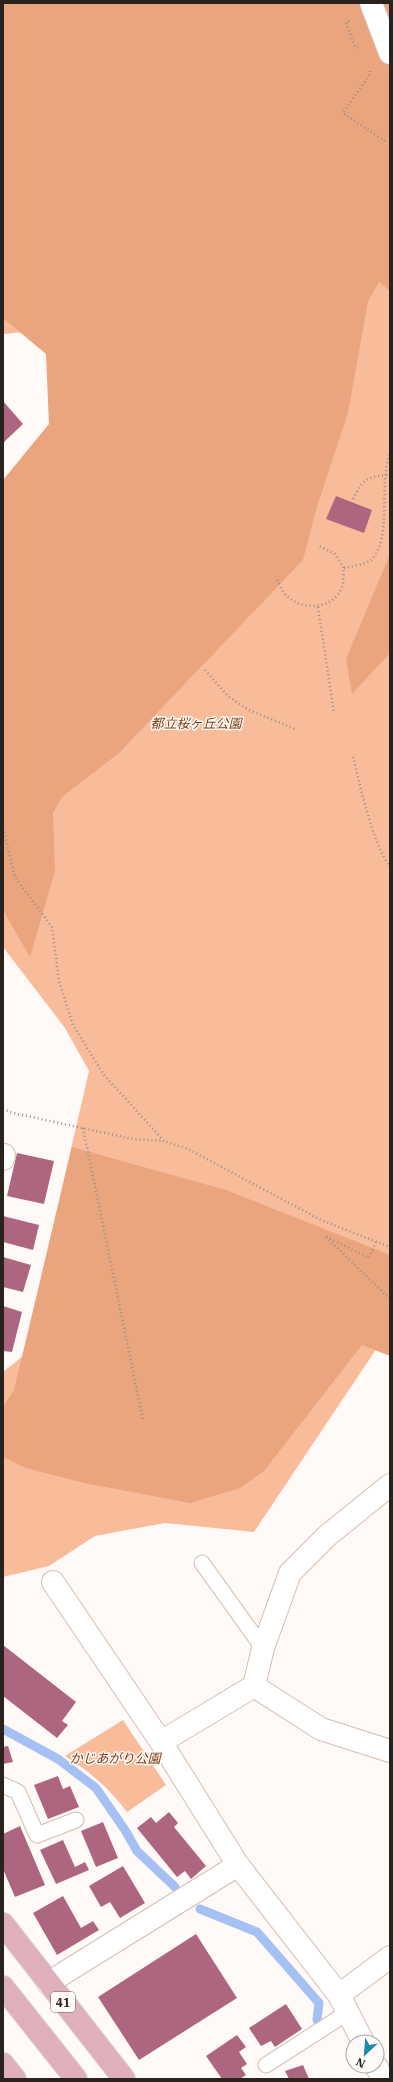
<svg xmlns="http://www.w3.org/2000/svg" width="393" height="2082" font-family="'IBM Plex Serif','Noto Sans JP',serif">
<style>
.green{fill:#f8bc9b}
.forest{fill:#eba57e}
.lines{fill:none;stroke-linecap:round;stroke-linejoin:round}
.stream{stroke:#a5c0f3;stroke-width:9}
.building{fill:#ae657f}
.service-casing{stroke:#d3beb2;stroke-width:17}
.minor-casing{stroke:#d3beb2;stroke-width:24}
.primary-casing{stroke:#d9d7d6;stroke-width:24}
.path{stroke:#968f8c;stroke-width:2.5;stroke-dasharray:1 3;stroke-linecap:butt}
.service{stroke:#fff;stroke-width:15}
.minor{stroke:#fff;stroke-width:22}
.primary{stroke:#dfafbc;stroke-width:22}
.labels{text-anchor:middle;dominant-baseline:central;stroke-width:3;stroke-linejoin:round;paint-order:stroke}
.shield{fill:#fffaf8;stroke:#6a635f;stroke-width:1}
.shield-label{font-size:12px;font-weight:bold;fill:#2a221d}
.park-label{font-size:13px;font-style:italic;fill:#7b3c11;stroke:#fffaf8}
</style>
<rect width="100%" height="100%" fill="#fffaf8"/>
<path class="green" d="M3,3H390V1356L377,1348L254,1532L165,1523L95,1536L49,1566L3,1577V1372L23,1356L89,1071L65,1028L3,947V499L65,438L61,329L3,334Z
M123,1720L166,1785L127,1812C109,1788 89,1771 65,1756Z"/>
<path class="forest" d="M3,3H390V291L379,282L368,301L348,413L316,510L303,560L119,753L62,797L53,813L55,871L30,957L3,910V480L49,424L46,354L3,318Z
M390,554V653L352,694L346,659Z
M72,1147L226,1190L390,1255V1356L362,1345L264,1471L240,1488L190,1503L84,1483L26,1468L3,1457V1407L14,1390Z"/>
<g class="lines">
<path class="stream" d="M3,1729L58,1759L96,1788L125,1830L137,1851L175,1887
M200,1909L257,1932L319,2003L317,2020"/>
</g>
<path class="building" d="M3,401L23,424L3,443Z
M336,496L372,510L364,533L326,519Z
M17,1153L54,1161L44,1204L7,1196Z
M3,1216L39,1225L33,1250L3,1242Z
M3,1257L31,1265L23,1292L3,1287Z
M3,1306L22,1312L12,1352L3,1351Z
M3,1645L76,1702L62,1721L68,1725L57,1738L3,1696Z
M8,1746L13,1762L3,1764V1747Z
M58,1776L63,1789L70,1786L79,1807L48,1819L34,1785Z
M169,1812L178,1823L174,1827L206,1866L191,1879L185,1871L177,1877L137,1828L151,1817L156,1823Z
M103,1822L118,1858L96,1867L81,1831Z
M20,1826L45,1885L15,1897L3,1869V1834Z
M63,1840L75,1867L85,1862L89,1870L56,1884L40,1850Z
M123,1866L145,1903L120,1918L110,1902L101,1907L89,1886Z
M63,1896L81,1928L93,1921L99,1930L57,1955L33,1913Z
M196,1934L237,1998L139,2060L98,1997Z
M286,2004L302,2029L275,2047L271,2041L261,2046L249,2028Z
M237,2035L246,2047L239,2052L247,2064L241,2068L246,2075L240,2079H222L206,2056Z
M303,2065L309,2079H289L285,2071Z"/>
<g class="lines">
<defs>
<path id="service" d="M202,1563L263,1648
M3,1785L18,1792L37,1835L76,1820
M266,2065L347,2013"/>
<path id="minor" d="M371,3L390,53
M3,1159L4,1155
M390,1485L327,1536L290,1573L263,1648L254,1686L321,1729L390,1751
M53,1582L161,1742L238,1865L339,1995L363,2042
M161,1742L254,1686
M48,1983L238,1865
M339,1995L390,1957
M376,2066L383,2079"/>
<path id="primary" d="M3,1924L124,2079
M3,1987L76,2079
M3,2064L15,2079"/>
</defs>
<use href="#service" class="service-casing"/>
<use href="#minor" class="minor-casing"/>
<use href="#primary" class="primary-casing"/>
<path class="path" d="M349,21L346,22L355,47H358
M370,71V74L343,113L385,141
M353,499C363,480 365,477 387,475
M344,568C352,566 364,565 371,560C393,538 378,485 390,453
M277,580C280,585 282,592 287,596C303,611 333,610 342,587C344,582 343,574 344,568L335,554L319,546
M318,607L334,713
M205,670L228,696L249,710L295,729
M353,757C361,788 372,842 390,867
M3,828L15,877L52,927L59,981L73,1025L104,1075L164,1141L188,1149L321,1220L390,1247
M3,1109L13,1113L133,1139L164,1141
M83,1128L143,1420
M376,1242L369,1258L325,1236L390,1299"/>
<use href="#service" class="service"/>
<use href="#minor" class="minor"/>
<use href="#primary" class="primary"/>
</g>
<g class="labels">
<rect class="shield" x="51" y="1992" width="24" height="20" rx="3"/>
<g class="shield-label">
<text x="63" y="2002">41</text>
</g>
<g class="park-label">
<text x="196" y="723">都立桜ヶ丘公園</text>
<text x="115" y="1758">かじあがり公園</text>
</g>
</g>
<rect width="393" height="2082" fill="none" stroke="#2a221d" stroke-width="8"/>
<g transform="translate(365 2054) rotate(206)"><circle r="19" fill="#fffaf8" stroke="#aaa4a0"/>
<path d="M0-3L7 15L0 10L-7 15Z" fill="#188baf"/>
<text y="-6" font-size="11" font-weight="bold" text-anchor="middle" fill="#2a221d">N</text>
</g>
</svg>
